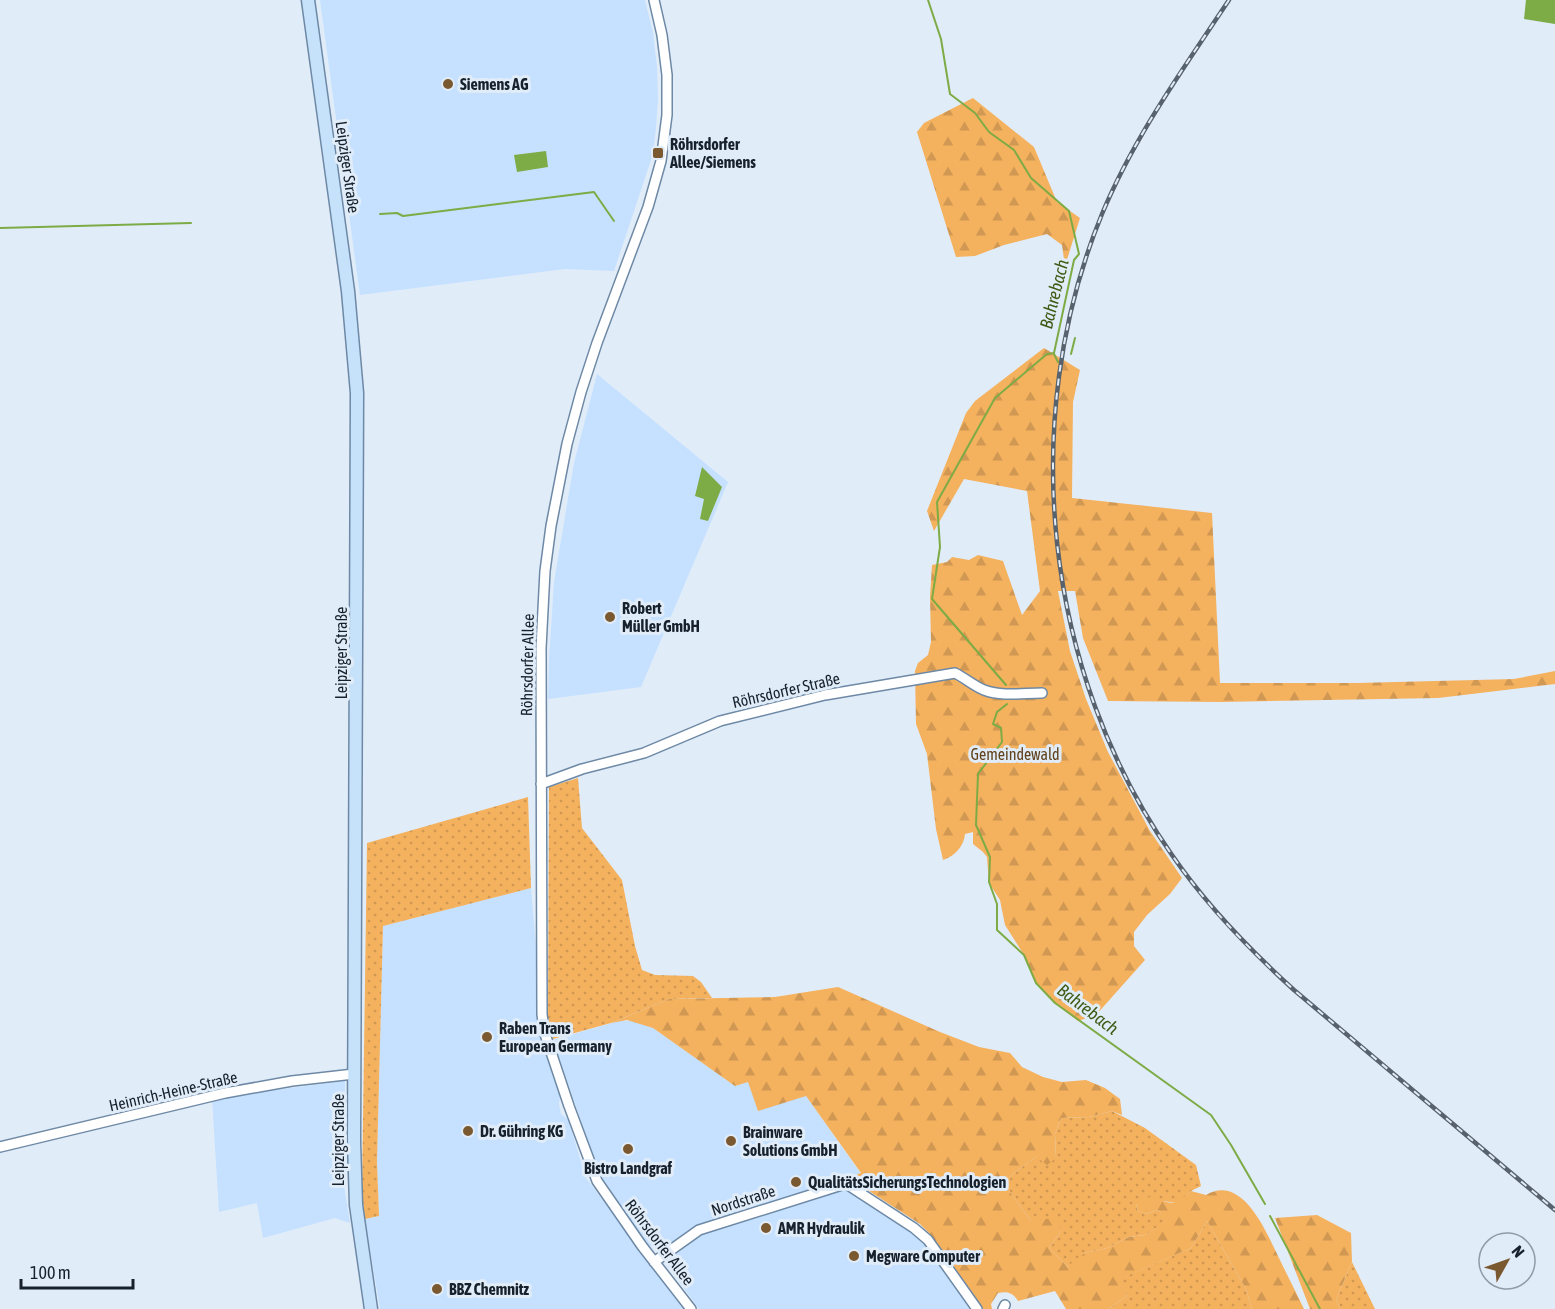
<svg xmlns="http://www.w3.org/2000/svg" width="1555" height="1309" font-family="'Asap Condensed',sans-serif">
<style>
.built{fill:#c5e1ff}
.grass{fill:url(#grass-dots)}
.forest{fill:url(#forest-firs)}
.water{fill:#7dab45}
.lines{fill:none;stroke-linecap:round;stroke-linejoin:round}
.stream{stroke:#7dab45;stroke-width:2}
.street-casing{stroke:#6e89a5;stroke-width:12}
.secondary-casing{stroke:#6e89a5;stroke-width:15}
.street{stroke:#fff;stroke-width:9}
.secondary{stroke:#c6e1fa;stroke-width:12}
.rail-casing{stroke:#57626d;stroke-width:4.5}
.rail{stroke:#e1ecf9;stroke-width:2;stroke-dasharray:7;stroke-linecap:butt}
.poi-dot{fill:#7a5930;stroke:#e1ecf9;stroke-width:2}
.labels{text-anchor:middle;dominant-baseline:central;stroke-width:6;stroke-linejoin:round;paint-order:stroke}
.poi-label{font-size:16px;font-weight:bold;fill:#16212c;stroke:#e1ecf9;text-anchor:start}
.street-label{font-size:16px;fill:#16212c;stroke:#e1ecf9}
.park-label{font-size:16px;fill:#61421b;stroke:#e1ecf9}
.water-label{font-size:18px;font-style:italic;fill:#3e5c15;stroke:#e1ecf9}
</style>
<defs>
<pattern id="grass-dots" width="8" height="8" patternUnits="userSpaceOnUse" patternTransform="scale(1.5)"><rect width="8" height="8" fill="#f4b15e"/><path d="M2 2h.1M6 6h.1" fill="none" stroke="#d09852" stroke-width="1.8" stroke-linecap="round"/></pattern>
<pattern id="forest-firs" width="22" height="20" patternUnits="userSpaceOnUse" patternTransform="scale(1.5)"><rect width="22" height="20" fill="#f4b15e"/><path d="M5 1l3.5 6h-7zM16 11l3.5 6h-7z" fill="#d09852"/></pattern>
</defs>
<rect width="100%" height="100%" fill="#e1ecf9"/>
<path class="built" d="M320,0H645L653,33L657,67L658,99L656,128L653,154L614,271L565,269L360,295Z
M597,374L728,482L641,687L548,699L549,660L554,582L574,463Z
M531,888L537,957L538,1021L542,1042L560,1096L559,1104L561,1114L568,1119L586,1178L686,1309H380L365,1219L379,1216L377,1162L383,926Z
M619,1021H635L653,1028L735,1086L748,1082L806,1096L861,1174L698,1225L666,1247L658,1249L648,1245L599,1173L553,1040Z
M345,1081L344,1185L350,1223L335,1218L263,1238L257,1203L219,1212L212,1098Z
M843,1190L850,1191L917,1234L973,1309H699L667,1265L668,1259L706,1232Z"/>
<path class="grass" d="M578,778L582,828L622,880L635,946L642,970L655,975L693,976L701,982L712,998L669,999L611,1023L553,1039L548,1017L549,787Z
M528,797L531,888L383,926L377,1162L379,1216L365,1219L362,1192L367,843Z
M1112,1111L1145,1128L1196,1165L1201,1186L1191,1191L1178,1203L1162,1201L1136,1204L1138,1211L1146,1214L1158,1210L1168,1221L1145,1235L1129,1237L1107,1248L1085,1253L1068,1267L1049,1248L1061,1231L1031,1221L1004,1184L1015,1172L1036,1157L1056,1158L1055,1134L1061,1118L1089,1117Z
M1207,1221L1246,1289L1252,1309H1108L1127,1296L1119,1279L1191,1248Z
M1352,1262L1375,1309H1341L1336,1300Z"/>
<path class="forest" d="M973,98L1034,147L1057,202L1080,218L1065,266L1062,245L1047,234L1004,245L975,256L956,257L917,132L924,123Z
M1044,348L1080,370L1073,402L1072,498L1212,513L1220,683H1357L1514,679L1555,671V684L1438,698L1221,702L1108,701L1083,638L1075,591H1058L1070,651L1086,699L1108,752L1150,831L1182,878L1170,894L1147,915L1134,932V946L1145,960L1096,1015L1078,1021L1055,1003L1036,983L1024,955L1005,925L1000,900L989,883L987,857L983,852L973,844V832L965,834C964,846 955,856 943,860L936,829L927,754L916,724L915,671L918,663L928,655L931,642L930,597L932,565L947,562L952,557L969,560L978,555L1003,561L1022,615L1040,591L1027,491L964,479L934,531L927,511L966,413L975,401Z
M838,987L940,1032L979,1047L1010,1053L1022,1067L1043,1077L1062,1082L1086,1080L1105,1088L1120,1099L1122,1115L1112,1111L1089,1117L1061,1118L1055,1134L1056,1158L1047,1165L1036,1157L1015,1172L1004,1184L1031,1221L1054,1218L1059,1223L1061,1231L1049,1248L1068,1267L1074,1260L1085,1253L1107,1248L1129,1237L1145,1235L1167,1221L1158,1210L1146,1214L1138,1211L1136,1204L1149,1197C1172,1203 1172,1208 1191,1191L1206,1195C1243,1173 1267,1234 1279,1258C1287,1275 1296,1292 1304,1309H1252L1246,1289L1207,1221L1191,1248L1120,1279L1127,1296L1108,1309H1066L1055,1291L1018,1301C1013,1293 1008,1291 998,1293L991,1304L992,1309H983L929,1233L920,1224L855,1182L841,1180L861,1173L806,1096L758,1111L748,1082L735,1086L653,1028L627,1020L611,1023L669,999L775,997Z
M1317,1215L1351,1233L1352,1262L1336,1300L1341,1309H1310L1275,1218Z"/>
<path class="water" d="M1526,0H1555V24L1524,19Z
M546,151L548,167L517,172L514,155Z
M702,467L722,487L708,521L700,519L704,499L695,496Z"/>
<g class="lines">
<path class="stream" d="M928,0L941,39L950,94L975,113L989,132L1014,150L1031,178L1069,211L1079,254L1074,260L1054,353L1047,354L995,398L937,502L940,547L932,599L1006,685
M380,214L397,213L403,216L594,192L614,221
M0,228L191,223
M1054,354L1058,362
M1071,354L1075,338
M1007,704L997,712L993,724L1001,728L1002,742L978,774L976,825L990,857L989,882L997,904V930L1024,955L1036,983L1055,1003L1211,1115L1231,1145L1265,1204
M1270,1216L1320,1309"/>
<defs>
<path id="street" d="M654,0L662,35L667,75V115L661,161L648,207L597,343L581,392L567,444L551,526L545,571L541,648L542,1014L544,1031L569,1106L597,1181L642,1246L691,1309
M541,784L582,769L644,753L720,721L825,695L955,673C965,678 974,686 984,690C1003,697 1023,693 1042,693
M0,1147L225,1093L292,1081L354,1074
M654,1262L699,1230L842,1185H848L914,1228L928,1240L977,1309
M1003,1309L1005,1305"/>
<path id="secondary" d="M308,0L348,291L357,393L354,1142L356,1205L371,1309"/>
</defs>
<use href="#street" class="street-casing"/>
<use href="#secondary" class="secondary-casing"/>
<use href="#street" class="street"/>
<use href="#secondary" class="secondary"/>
<defs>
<path id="rail" d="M1229,0C1183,69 1134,137 1102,214C1017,421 1044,672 1172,855C1207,906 1249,949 1294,990L1555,1210"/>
</defs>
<use href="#rail" class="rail-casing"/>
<use href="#rail" class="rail"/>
</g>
<g class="poi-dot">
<circle cx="448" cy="84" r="6"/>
<rect x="652" y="147" width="12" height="12" rx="3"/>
<circle cx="610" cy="617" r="6"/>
<circle cx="487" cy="1037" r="6"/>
<circle cx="468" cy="1131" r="6"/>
<circle cx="731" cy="1141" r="6"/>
<circle cx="628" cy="1149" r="6"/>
<circle cx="796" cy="1182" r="6"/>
<circle cx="766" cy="1228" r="6"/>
<circle cx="854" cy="1256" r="6"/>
<circle cx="437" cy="1289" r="6"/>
</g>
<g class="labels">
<g class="poi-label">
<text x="460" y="84">Siemens AG</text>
<text x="670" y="144">Röhrsdorfer<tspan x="670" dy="18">Allee/Siemens</tspan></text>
<text x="622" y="608">Robert<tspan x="622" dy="18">Müller GmbH</tspan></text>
<text x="499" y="1028">Raben Trans<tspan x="499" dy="18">European Germany</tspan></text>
<text x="480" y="1131">Dr. Gühring KG</text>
<text x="743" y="1132">Brainware<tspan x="743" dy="18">Solutions GmbH</tspan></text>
<text x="628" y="1168" text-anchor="middle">Bistro Landgraf</text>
<text x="808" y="1182">QualitätsSicherungsTechnologien</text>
<text x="778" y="1228">AMR Hydraulik</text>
<text x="866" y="1256">Megware Computer</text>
<text x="449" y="1289">BBZ Chemnitz</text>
</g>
<g class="street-label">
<text transform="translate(348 167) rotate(82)">Leipziger Straße</text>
<text transform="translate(341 653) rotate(-90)">Leipziger Straße</text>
<text transform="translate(527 665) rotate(-89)">Röhrsdorfer Allee</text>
<text transform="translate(786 690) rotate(-13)">Röhrsdorfer Straße</text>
<text transform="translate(173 1091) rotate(-13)">Heinrich-Heine-Straße</text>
<text transform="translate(338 1140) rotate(-90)">Leipziger Straße</text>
<text transform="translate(743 1200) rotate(-18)">Nordstraße</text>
<text transform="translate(660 1242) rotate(53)">Röhrsdorfer Allee</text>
</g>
<g class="park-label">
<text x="1015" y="754">Gemeindewald</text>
</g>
<g class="water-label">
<text transform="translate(1054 294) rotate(-76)">Bahrebach</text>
<text transform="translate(1088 1009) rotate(37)">Bahrebach</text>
</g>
</g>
<g transform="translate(1507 1261) rotate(50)"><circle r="28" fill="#e1ecf9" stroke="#909ba7" stroke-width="1.5"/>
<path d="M0-4.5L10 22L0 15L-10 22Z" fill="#7a5930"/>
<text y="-9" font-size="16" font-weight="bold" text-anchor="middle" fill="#16212c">N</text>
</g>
<path d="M21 1279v9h112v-9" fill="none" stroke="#16212c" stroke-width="3"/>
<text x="30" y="1279" font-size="18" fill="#16212c" stroke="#e1ecf9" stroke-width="4.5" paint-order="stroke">100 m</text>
</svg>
